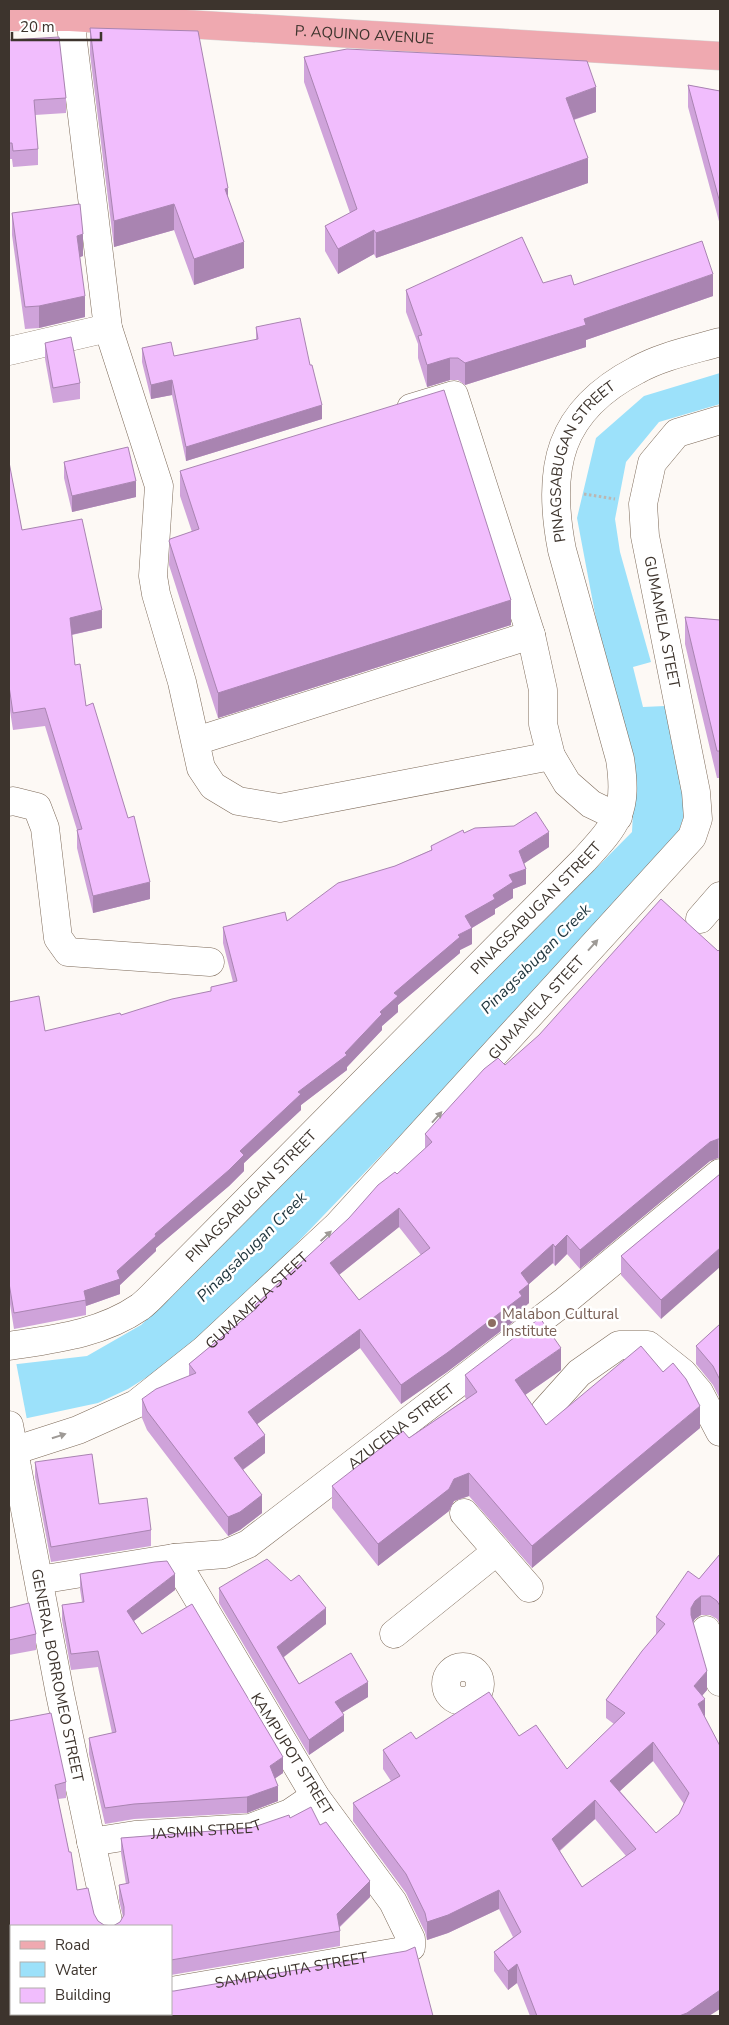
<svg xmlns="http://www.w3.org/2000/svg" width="729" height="2025" font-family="'Nunito Sans',sans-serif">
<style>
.water{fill:#9ce1fa}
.pier{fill:#fdf9f5}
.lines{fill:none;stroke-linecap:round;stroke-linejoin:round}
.minor-casing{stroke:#7d6a59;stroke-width:29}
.major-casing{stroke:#d8d6d5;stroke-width:29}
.path{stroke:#bcb7b2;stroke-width:3;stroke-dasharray:2.5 2.5;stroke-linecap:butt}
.minor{stroke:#fff;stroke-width:28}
.major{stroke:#efa9b0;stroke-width:28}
.wall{fill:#cfa3da;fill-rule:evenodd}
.shaded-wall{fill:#a984b1}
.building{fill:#f1bdfd;stroke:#a984b1;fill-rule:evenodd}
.oneway{fill:#9e9a96}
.education-dot{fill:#8d6e63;stroke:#fff;stroke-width:2}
.labels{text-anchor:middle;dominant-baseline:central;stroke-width:5;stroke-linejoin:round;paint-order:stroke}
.street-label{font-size:15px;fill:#3d342d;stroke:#fff}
.education-label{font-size:15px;fill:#785e54;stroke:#fff;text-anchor:start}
.water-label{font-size:16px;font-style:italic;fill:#1d333b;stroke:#fff}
</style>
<rect width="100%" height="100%" fill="#fdf9f5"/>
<path class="water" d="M720,373V404L659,422L626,462L615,519L620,552L651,662L633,667L643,707L665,706L686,810L674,845L612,915L201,1343L128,1389L98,1403L9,1422V1365L87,1356L141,1325L180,1288L632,832L635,773L600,640L577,518L596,438L644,396Z"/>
<path class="pier" d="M16,1362L27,1420L9,1424V1363Z"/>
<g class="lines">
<defs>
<g id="minor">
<path d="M69,9L108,328L159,486L153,576L156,594L182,682L201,768L213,786L238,801L280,808L551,756"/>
<path d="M9,351L108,328"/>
<path d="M411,408L454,395L531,635L543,690V724L551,756L567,783L591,804L618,817"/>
<path d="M196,741L531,635"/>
<path d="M9,802L13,801L37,807L45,828L58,938L68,952L210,962"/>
<path d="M700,919L720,896"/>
<path id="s1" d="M9,1346C54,1339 101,1334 140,1307C148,1301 155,1293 162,1286L584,860C618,823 628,811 620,759L562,550C546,468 558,411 637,370C662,356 693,350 720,342"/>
<path d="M545,1411L579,1373L619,1345H648L683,1373L699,1392L720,1432"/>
<path id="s2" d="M9,1425L60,1694L109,1926"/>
<path id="s3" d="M13,1451L78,1430L136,1404L204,1350L338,1225L692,837L698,819L696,792L645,536L643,504L652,463L677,433L720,420"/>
<path d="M464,1513L529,1588"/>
<path id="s4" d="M39,1580L174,1558L225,1554L248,1544L565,1301L720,1173"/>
<path d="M706,1630L720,1682"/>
<path d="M394,1634L497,1551"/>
<circle cx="463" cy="1684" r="17"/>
<path id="s5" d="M91,1842L135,1835L250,1828L290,1813L315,1796"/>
<path d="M9,1975H11"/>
<path id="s6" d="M171,1991L403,1951L411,1947V1939L393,1902L315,1796L174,1558"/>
<path d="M125,2014L126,2016"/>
</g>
<g id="major">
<path id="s7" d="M9,17H70L720,56"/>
</g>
</defs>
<use href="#minor" class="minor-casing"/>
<use href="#major" class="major-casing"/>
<path class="path" d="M584,494L615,499"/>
<use href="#minor" class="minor"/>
<use href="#major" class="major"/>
</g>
<path class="wall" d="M90,28L228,199L244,268L194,285L174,230L114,247L90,54Z
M9,40L66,98V113L35,115L38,149V165L13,167L12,159H9Z
M304,57L596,112L574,120L588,183L376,258L374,254L338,274L325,251V226L350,213L304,82Z
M688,85L720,91V225L688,107Z
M12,213L83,256L80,257L85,317L39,328L25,329L12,235Z
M543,283L574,285L713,296L586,340V347L465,385L458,380H450L427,387L418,358V344L406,312V290Z
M256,327L310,365L322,419L186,461L172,395L151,399L142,362V348L174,356L256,340Z
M45,343L80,383V399L53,403L45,359Z
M9,462L22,530L102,628L72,635L75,665L86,706L150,899L93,913L77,848V830L45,726L13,730L9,704Z
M64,462L136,497L72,512L64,478Z
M180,471L511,625L218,718L169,565L170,539L192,532L180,496Z
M685,617L720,620V778H717L685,644Z
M464,833L549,847L524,863L526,884L513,889V898L495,909V914L472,928V944L460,950V953L398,1005V1012L382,1026V1030L347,1067V1070L301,1105V1110L244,1163V1171L229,1186L156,1248V1251L120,1285V1294L86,1306V1315L14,1329L9,1298V1002L45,1031L121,1015L211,991V987L233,982L223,943V927L287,921L395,866L431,850V846Z
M720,949V1158H718L710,1161L580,1269L567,1254L555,1266L553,1263L529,1284V1303L522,1309V1315L447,1372L401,1404L360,1348L257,1424L265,1453L243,1470L262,1513L240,1530L228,1536L147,1430L142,1418V1399L189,1376V1364L255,1310V1305L425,1149V1134L505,1065L718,951ZM399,1227L421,1255L359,1300L339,1275Z
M720,1174L661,1319L621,1275V1256Z
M720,1324V1399L713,1385L696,1364V1346Z
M561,1370L525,1395L546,1425L700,1428L532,1568L469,1496L454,1501L449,1511L378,1566L332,1508V1486L409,1438L466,1399L465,1397V1375Z
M35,1462L99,1504L151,1530V1546L51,1562L35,1477Z
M720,1554V1624L717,1619L710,1615H701L695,1619L693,1622L707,1690L702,1696L705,1718L709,2016H530L517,1983L508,1990L494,1971V1952L513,1937L499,1909L448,1933L427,1940L425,1932L406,1893L353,1821V1803L391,1781L383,1769V1750L416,1739L519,1736L567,1769L614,1724L606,1718V1700L656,1635V1617L699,1579ZM653,1761L684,1804L679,1814L656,1833L620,1791ZM595,1819L626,1856L582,1887L560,1851Z
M80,1574L175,1590L134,1621L142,1634L283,1773L275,1778L278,1801L247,1813L134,1819L105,1824L89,1754V1738L112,1733L98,1667L71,1670L62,1620V1605L82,1602L80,1589Z
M219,1588L326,1624L284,1657L299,1684L368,1697L342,1713L344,1731L309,1755L219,1603Z
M9,1608L36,1634V1650L9,1655Z
M9,1721L66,1782V1798L58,1799L69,1852L77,1890L98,1921L104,1925L113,1926L120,1922L123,1917L119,1900V1885L126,1884L121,1853V1838L251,1828L290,1818L320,1825L370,1897L340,1927V1946L171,1975V1926H11V1960H9Z
M24,2014H88L89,2016H26Z"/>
<path class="shaded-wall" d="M596,87V112L566,122V98Z
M588,158V183L376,258V233Z
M228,188V214L225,189Z
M174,204V230L114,247V221Z
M374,230V254L338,274V249Z
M83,234V256L77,258V236Z
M244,242V268L194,285V259Z
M713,274V296L586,340V347L465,385V363L584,319Z
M85,296V317L39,328V306Z
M450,358V380L427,387V365Z
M172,380V395L151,399V385Z
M322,405V419L186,461V447Z
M136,481V497L72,512V496Z
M511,600V625L218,718V693Z
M102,610V628L70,635V618Z
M549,832V847L519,867V851Z
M526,869V884L513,889V898L495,909V914L465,932V916L493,895L509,875Z
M150,882V899L93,913V896Z
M472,928V944L460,950V953L398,1005V1012L382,1026V1030L347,1067V1070L301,1105V1110L244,1163V1171L229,1186L156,1248V1251L120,1285V1294L86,1306L84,1291L117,1271L155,1234L240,1151L298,1092L345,1053L380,1012L394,993L458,935Z
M718,1139V1158L710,1161L580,1269V1250L710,1142Z
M399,1208V1227L330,1282V1263Z
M567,1235V1254L555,1266V1247Z
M553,1244V1263L529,1284V1303L522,1309V1315L447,1372L401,1404V1385L519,1292L521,1273Z
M720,1248V1267L661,1319V1300Z
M360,1329V1348L248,1431V1412Z
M561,1348V1370L515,1402V1380Z
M700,1406V1428L532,1568V1546Z
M265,1435V1453L234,1476V1458Z
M469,1473V1496L454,1501L449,1511L378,1566V1544L454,1479Z
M262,1495V1513L240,1530L228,1536V1517Z
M175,1574V1590L127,1626V1611Z
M701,1596V1615L695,1619L691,1626V1608L695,1601Z
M326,1608V1624L277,1662V1647Z
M707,1671V1690L694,1705V1686Z
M368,1682V1697L335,1717V1702Z
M705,1699V1717L698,1704Z
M344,1715V1731L309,1755V1740Z
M653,1742V1761L610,1800V1781Z
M283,1757V1773L270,1782V1766Z
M278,1786V1801L247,1813V1797Z
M595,1800V1819L552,1857V1839Z
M370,1881V1897L337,1929V1914Z
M499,1890V1909L448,1933L427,1940V1922Z
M11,1944V1960H9V1945Z
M517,1964V1983L508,1990V1971Z
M720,1990V2009L709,2016H679Z"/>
<path class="building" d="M90,28L198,31L228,188L225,189L244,242L194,259L174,204L114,221Z
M59,37L66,98L34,100L38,149L13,151L12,143H9V40Z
M347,49L587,61L596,87L566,98L588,158L376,233L374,230L338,249L325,226L357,209L304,57Z
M688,85L720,91V203Z
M80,204L83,234L77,236L85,296L39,306L25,307L12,213Z
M522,237L543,283L571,275L574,285L702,241L713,274L584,319L586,325L465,363L458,358H450L427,365L418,336L422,335L406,290Z
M300,318L310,365H312L322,405L186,447L172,380L151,385L142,348L171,342L174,356L258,339L256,327Z
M71,337L80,383L53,388L45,343Z
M444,390L511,600L218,693L169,541L170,539L199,529L180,471Z
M128,447L136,481L72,496L64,462Z
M9,462L22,530L82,519L102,610L70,618L75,665L80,664L86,706L93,703L128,818L134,816L150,882L93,896L77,830L82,829L45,708L13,713L9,686Z
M685,617L720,620V751H717Z
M536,812L549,832L519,851L526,869L509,875L513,882L493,895L495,899L465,916L472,928L458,935L460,937L394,993L398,996L380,1012L382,1014L345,1053L347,1055L298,1092L301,1094L240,1151L244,1155L229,1170L155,1234L156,1236L117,1271L120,1279L84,1291L86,1300L14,1313L9,1283V1002L39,996L45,1031L120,1013L121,1015L172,999L211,991V987L237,981L223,927L285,912L287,921L338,883L395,866L432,850L431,846L463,830L464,833L475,828L514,826Z
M661,899L718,951L720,949V1139H718L710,1142L580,1250L567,1235L555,1247L553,1244L521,1273L529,1284L519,1292L522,1296L447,1353L401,1385L360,1329L248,1412L265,1435L234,1458L262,1495L240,1512L228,1517L147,1411L142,1399L156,1389L196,1373L189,1364L257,1308L255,1305L349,1218L378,1185L395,1172L397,1174L432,1142L425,1134L484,1069L498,1058L505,1065L539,1035ZM399,1208L430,1248L359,1300L330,1263Z
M720,1174V1248L661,1300L621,1256Z
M540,1318L561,1348L515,1380L546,1425L641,1346L663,1372L673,1363L686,1379L700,1406L532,1546L469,1473L454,1479L449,1489L378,1544L332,1486L403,1431L409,1438L477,1392L465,1375Z
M720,1324V1380L713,1366L696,1346Z
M92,1454L99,1504L147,1498L151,1530L51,1547L35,1462Z
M720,1554V1606L717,1601L710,1596H701L695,1601L691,1608V1615L707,1671L694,1686L705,1699L698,1704L720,1746V1990L687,2013L679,2016H537L517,1964L508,1971L494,1952L521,1932L499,1890L448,1915L427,1922L425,1913L406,1874L353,1803L400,1776L383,1750L411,1732L416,1739L489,1692L519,1736L536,1725L567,1769L625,1713L606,1700L642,1651L665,1624L656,1617L688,1571L699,1579ZM653,1742L689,1793L679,1814L656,1833L610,1781ZM595,1800L636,1849L582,1887L552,1839Z
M267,1559L291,1581L299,1575L326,1608L277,1647L299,1684L351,1653L368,1682L335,1702L344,1715L309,1740L219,1588Z
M167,1561L175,1574L127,1611L142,1634L192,1604L283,1757L270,1766L278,1786L247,1797L134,1804L105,1808L89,1738L116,1732L98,1651L71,1654L62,1605L84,1602L80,1574L155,1562Z
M29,1603L36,1634L9,1640V1608Z
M51,1713L66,1782L55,1785L69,1852H71L77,1890L88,1888L94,1914L98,1921L104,1925L113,1926L120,1922L124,1915V1907L119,1885L129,1883L121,1838L251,1828L289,1815L290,1818L311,1807L320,1825L326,1822L370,1881L337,1914L340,1931L171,1960V1926H11V1944L9,1945V1721Z
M415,1947L433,2016H147L146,2014H171V1991H174L406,1951Z
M32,2014H88L89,2016H33Z"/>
<defs><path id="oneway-solid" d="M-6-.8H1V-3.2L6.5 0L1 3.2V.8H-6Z" transform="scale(1.25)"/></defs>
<g class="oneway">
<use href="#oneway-solid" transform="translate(593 945) rotate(-48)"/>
<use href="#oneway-solid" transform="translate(437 1117) rotate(-48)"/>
<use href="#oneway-solid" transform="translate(326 1236) rotate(-43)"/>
<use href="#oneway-solid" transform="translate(59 1436) rotate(-18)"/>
</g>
<circle class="education-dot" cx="492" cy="1323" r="5"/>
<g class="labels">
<g class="street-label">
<text stroke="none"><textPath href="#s7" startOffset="356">P. AQUINO AVENUE</textPath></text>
<text stroke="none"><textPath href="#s1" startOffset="1195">PINAGSABUGAN STREET</textPath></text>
<text transform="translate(662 622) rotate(79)">GUMAMELA STEET</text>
<text stroke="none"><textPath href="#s1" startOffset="700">PINAGSABUGAN STREET</textPath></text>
<text stroke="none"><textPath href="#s3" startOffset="696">GUMAMELA STEET</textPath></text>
<text stroke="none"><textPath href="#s1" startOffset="295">PINAGSABUGAN STREET</textPath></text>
<text stroke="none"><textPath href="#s3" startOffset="291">GUMAMELA STEET</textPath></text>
<text stroke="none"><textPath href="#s4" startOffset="406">AZUCENA STREET</textPath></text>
<text stroke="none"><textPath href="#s2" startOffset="255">GENERAL BORROMEO STREET</textPath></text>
<text transform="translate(292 1754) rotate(58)">KAMPUPOT STREET</text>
<text stroke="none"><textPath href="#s5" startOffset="116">JASMIN STREET</textPath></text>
<text stroke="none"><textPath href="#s6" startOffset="122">SAMPAGUITA STREET</textPath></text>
</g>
<g class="education-label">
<text x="502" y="1314">Malabon Cultural<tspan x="502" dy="17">Institute</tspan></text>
</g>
<g class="water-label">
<text transform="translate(536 959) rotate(-45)">Pinagsabugan Creek</text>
<text transform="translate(252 1247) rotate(-45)">Pinagsabugan Creek</text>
</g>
</g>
<rect width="729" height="2025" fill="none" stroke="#3d342d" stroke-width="20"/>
<rect x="10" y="1925" width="162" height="90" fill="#ffffff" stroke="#b1aeab"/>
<rect x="20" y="1941" width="25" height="8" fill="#efa9b0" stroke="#b1aeab"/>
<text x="55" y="1950" font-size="15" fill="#3d342d">Road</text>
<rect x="20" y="1962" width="25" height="15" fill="#9ce1fa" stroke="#b1aeab"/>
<text x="55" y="1975" font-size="15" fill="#3d342d">Water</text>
<rect x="20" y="1988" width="25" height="15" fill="#f1bdfd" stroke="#b1aeab"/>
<text x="55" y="2000" font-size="15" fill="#3d342d">Building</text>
<path d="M12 32v8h89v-8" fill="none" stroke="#3d342d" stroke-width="2.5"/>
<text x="20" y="32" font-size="15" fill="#3d342d" stroke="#ffffff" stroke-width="4" paint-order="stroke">20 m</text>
</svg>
